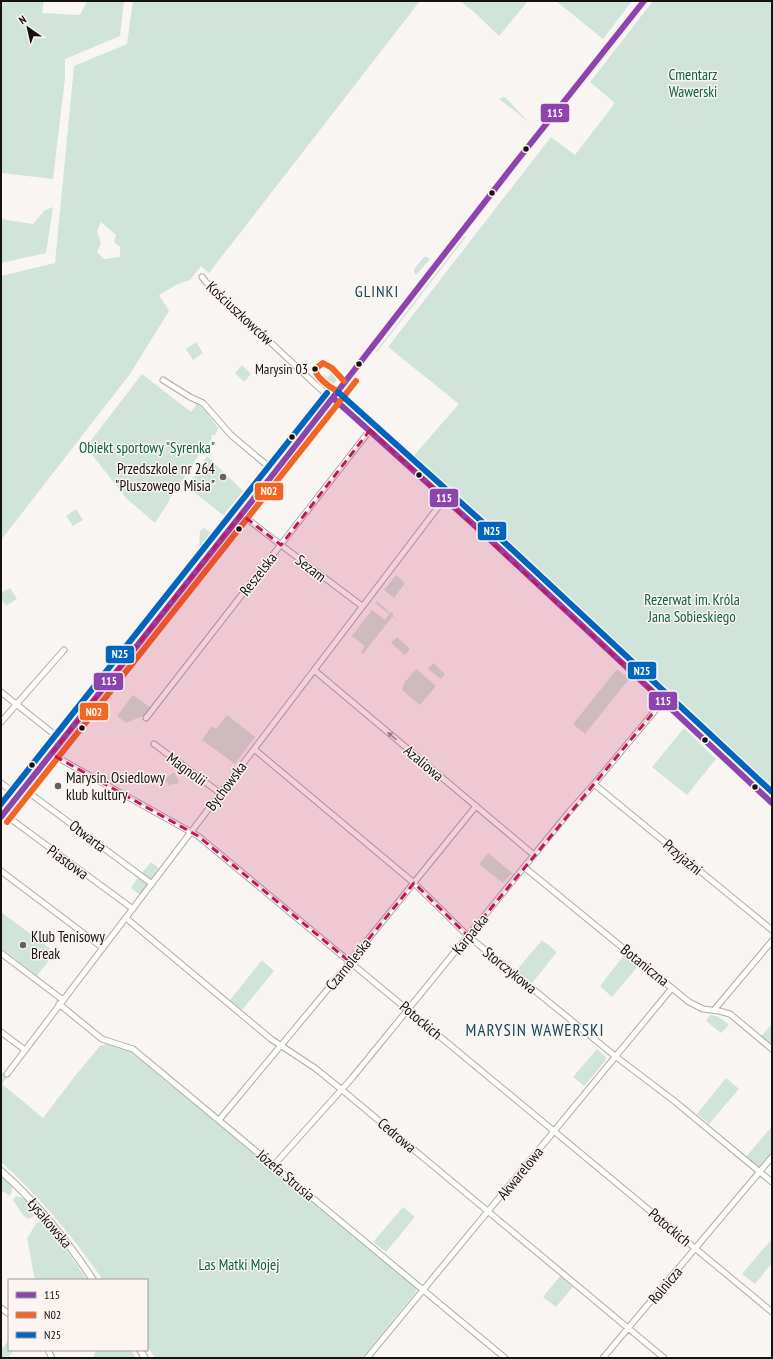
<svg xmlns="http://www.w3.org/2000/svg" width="773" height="1359" font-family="'PT Sans Narrow',sans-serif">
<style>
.green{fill:#d1e4d9;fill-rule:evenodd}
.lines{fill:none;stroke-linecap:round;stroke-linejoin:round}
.minor-casing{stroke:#aeaba9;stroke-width:7}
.tertiary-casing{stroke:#aeaba9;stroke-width:8}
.minor{stroke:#fefefd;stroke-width:5}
.tertiary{stroke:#fefefd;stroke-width:6}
.bus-1-casing{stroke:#fbf4f1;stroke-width:9}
.bus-2-casing{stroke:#fbf4f1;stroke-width:9}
.bus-3-casing{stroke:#fbf4f1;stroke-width:9}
.bus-1{stroke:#8e44ad;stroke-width:6}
.bus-2{stroke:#f26522;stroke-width:6}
.bus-3{stroke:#0065bd;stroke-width:6}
.oneway{fill:#959493}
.marked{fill:#c2185b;fill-opacity:0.2;stroke:#c2185b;stroke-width:3;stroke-dasharray:8 5;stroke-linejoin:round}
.bus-dot{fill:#151211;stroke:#fbf4f1;stroke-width:1.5}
.poi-dot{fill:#656160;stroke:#fbf4f1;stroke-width:1.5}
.labels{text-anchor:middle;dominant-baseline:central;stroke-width:3;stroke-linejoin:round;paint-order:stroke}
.bus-label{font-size:14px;fill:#151211;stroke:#fbf4f1;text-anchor:end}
.park-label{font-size:15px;fill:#076345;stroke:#fbf4f1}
.street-label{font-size:15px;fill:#151211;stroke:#fbf4f1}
.poi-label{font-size:15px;fill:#151211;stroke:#fbf4f1;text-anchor:start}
.neighbourhood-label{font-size:16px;letter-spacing:1px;fill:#144858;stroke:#fbf4f1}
.quarter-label{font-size:17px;letter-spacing:1px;fill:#144858;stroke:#fbf4f1}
.line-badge{stroke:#fbf4f1;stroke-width:1.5}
.badge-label{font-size:11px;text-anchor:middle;font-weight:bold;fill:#fff}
</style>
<rect width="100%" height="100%" fill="#f9f5f3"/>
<path class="green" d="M1,1H44L42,13L80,15L87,1H124L120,36L65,59V78L53,179L1,173Z
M133,1H420L209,273L201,266L190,280L178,284L159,295L169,311L130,374L1,540V276L55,263L74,66L127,44ZM101,222L116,235L114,242L120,247V257L104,259L97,252L101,243L97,231Z
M460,1H528L499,36L474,12Z
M556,1H632L603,39Z
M653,1H772V798L409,461L459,404L388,347L551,137L575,155L615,103L590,82Z
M503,97H505L508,100L519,112L530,123L499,99Z
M53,207L46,253L1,263V219L33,224L45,210Z
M465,236L466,237L377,352L376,351Z
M424,257H427L430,259L416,275L414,272V269Z
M196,342L203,353L193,360L186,349Z
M331,364L335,366L342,373L330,389L325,387L324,388L318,381V375L323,374L328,378L335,368Z
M242,365L251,374L244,382L235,373Z
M142,374L191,412L197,404L203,408L218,428L215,435H212L211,440L204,450H202L172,496L170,497L169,501L155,523L126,498L86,447Z
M287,442H289C286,450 280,464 270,463Z
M207,456L243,491L223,515L187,487Z
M265,469V476L218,535L216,533V532Z
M76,509L83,520L73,526L66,516Z
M204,528L211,533L199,549L200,531Z
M212,536L216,538L195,565L191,567H187Z
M396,575L405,583L394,598L384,590Z
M10,588L17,599L6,606L1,598V593Z
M377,601L390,613L391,612L394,614L393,616L398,621L392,617L363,654L361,652L365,646L352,636L372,610L385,620L389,614L375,603Z
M397,637L410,649L405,655L391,643Z
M433,663L445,674L441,679L428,669Z
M416,669L436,686L420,705L402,690L404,683Z
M617,669L624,675L625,674L629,679L585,734L573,724Z
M133,695L151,708L145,715L126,723L117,716Z
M227,715L255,737L235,764L202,740L212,726L216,729Z
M684,728L716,759L687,795L652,767Z
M174,772L179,781L178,783L169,785L165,779Z
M488,853L512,873L503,883L479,864Z
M151,862L161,870L154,879L150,880L141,874Z
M139,876L149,883L141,896L131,888Z
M1,912L55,952L37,976L1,948Z
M542,940L557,952L532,983L516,971Z
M625,954L639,965L612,997L600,986Z
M262,960L274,971L242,1010L230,1000Z
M710,1015C718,1015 723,1020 729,1025L721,1033L706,1021Z
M772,1024V1046L761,1036Z
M107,1044L126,1049L132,1053L416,1288V1291L412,1297L362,1358H155L147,1346V1280H103C73,1237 40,1197 1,1162V1071L7,1077L2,1084L43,1118L75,1076L100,1046Z
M597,1049L605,1056L606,1060L584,1086L573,1077Z
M726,1078L739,1089L709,1124L697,1114Z
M772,1126V1152L759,1167L746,1157Z
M2,1176L12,1186V1191L10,1196L1,1190V1177Z
M16,1196L26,1199L35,1209C35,1213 33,1219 28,1219L23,1215L13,1200Z
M403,1207L415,1217L386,1252L373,1242Z
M42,1220L46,1223L48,1227L52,1230L60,1240L87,1280H35L27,1238C33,1231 33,1224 42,1220Z
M770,1241L772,1243V1263L755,1284L742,1274Z
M560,1276L573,1287L556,1307L543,1297Z
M9,1340V1350H14L8,1358H4L1,1356V1350Z
M96,1350H131L136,1358H93Z"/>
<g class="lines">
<defs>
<path id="minor" d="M202,277L206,282L316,385L329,396L333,398
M163,380L190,397L203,403L231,435L275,472
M241,514L281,545L362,606
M314,670L534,855
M1,692L55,735
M146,718L370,430
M1,722L64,650
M154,744L220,793
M254,749L414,883L468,936L615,1056L673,1100L772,1182
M51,754L198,836L772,1312
M1,783L18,796
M594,784L772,930
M24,789L152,884
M4,814L133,909
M524,867L689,1002L703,1009L719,1011L730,1014L772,1049
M1,871L103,948
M126,918L271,1039L315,1068L341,1089L664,1358
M1,953L63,1000
M59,1004L102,1039L133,1049L505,1358
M714,1010L772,941
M1,1032L25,1050
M7,1074L445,498
M219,1120L327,990L476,806
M274,1165L352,1078L569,812L594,784L663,701
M1,1308L9,1314
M48,1350L52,1358
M367,1358L672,988
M603,1358L772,1157"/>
<path id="tertiary" d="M333,398L484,534L772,803
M1,817L275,472L512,167L601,56L644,1
M1,1171C37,1203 67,1240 93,1280
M140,1350L145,1358"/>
</defs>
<use href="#minor" class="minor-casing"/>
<use href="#tertiary" class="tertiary-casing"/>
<use href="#minor" class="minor"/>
<use href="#tertiary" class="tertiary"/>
<defs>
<path id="bus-1" d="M333,398L484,534L772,803
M1,817L275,472L512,167L644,1"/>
<path id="bus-2" d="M337,391C329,387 316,377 315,369L323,363L332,368L344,381
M7,822L356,381"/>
<path id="bus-3" d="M338,392L489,528L772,792
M1,804L327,393"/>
</defs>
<use href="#bus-1" class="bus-1-casing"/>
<use href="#bus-2" class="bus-2-casing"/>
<use href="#bus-3" class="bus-3-casing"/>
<use href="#bus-1" class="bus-1"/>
<use href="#bus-2" class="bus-2"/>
<use href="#bus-3" class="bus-3"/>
</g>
<defs><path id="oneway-solid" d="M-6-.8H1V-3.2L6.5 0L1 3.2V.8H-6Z"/></defs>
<use class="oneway" href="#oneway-solid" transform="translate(392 736) rotate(-140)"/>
<path class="marked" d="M370,430L663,701L468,936L414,883L350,962L198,836L51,754L241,514L281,545Z"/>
<g class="bus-dot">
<circle cx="526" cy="149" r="3.5"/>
<circle cx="492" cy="193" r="3.5"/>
<circle cx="359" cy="364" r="3.5"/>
<circle cx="315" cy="369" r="3.5"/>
<circle cx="292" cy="437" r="3.5"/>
<circle cx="419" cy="475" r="3.5"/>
<circle cx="239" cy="529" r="3.5"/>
<circle cx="82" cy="728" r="3.5"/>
<circle cx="705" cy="740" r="3.5"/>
<circle cx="32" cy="765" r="3.5"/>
<circle cx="755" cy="787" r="3.5"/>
</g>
<g class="poi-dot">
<circle cx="223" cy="477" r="4"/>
<circle cx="58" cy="786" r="4"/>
<circle cx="23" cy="945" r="4"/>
</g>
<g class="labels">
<g class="bus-label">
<text x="308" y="369">Marysin 03</text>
</g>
<g class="park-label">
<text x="693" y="74">Cmentarz<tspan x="693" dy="17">Wawerski</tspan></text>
<text x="147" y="447">Obiekt sportowy "Syrenka"</text>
<text x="692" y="599">Rezerwat im. Króla<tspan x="692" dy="17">Jana Sobieskiego</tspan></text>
<text x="239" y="1264">Las Matki Mojej</text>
</g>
<g class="street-label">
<text transform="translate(240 313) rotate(43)">Kościuszkowców</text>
<text transform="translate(311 568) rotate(37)">Sezam</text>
<text transform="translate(258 574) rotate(-52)">Reszelska</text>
<text transform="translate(424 763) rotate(40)">Azaliowa</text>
<text transform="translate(187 769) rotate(36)">Magnolii</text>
<text transform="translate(226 786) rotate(-53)">Bychowska</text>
<text transform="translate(88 836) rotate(37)">Otwarta</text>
<text transform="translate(683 857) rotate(40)">Przyjaźni</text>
<text transform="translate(68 862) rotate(36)">Piastowa</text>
<text transform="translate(470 934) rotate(-51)">Karpacka</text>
<text transform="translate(348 964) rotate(-51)">Czarnoleska</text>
<text transform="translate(645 965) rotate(39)">Botaniczna</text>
<text transform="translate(510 970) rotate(39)">Storczykowa</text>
<text transform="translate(421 1020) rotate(40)">Potockich</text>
<text transform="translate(397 1135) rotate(40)">Cedrowa</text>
<text transform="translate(520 1173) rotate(-51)">Akwarelowa</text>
<text transform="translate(286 1175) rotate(40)">Józefa Strusia</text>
<text transform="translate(50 1223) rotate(50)">Łysakowska</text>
<text transform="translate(670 1227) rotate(40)">Potockich</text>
<text transform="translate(665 1285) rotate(-50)">Rolnicza</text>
</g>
<g class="poi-label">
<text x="215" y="468" text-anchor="end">Przedszkole nr 264<tspan x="215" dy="17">"Pluszowego Misia"</tspan></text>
<text x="66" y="777">Marysin. Osiedlowy<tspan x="66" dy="17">klub kultury</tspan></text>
<text x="31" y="936">Klub Tenisowy<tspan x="31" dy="17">Break</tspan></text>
</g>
<g class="neighbourhood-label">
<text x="377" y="291">GLINKI</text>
</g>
<g class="quarter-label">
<text x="535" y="1030">MARYSIN WAWERSKI</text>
</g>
</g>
<g class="line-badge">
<rect x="540" y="103" width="30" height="20" rx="4" fill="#8e44ad"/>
<rect x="254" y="482" width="30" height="19" rx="4" fill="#f26522"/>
<rect x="429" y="488" width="30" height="20" rx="4" fill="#8e44ad"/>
<rect x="477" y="521" width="30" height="20" rx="4" fill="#0065bd"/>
<rect x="105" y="645" width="30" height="19" rx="4" fill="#0065bd"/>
<rect x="627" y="661" width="30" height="19" rx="4" fill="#0065bd"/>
<rect x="93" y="672" width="31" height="19" rx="4" fill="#8e44ad"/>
<rect x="648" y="691" width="30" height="20" rx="4" fill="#8e44ad"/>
<rect x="79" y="702" width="30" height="19" rx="4" fill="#f26522"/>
</g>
<g class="badge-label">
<text x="555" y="117">115</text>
<text x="269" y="495">N02</text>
<text x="444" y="502">115</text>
<text x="492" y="535">N25</text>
<text x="120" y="658">N25</text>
<text x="642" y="675">N25</text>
<text x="109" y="685">115</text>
<text x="663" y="705">115</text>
<text x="94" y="716">N02</text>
</g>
<rect width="773" height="1359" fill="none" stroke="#151211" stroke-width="4"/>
<rect x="8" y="1279" width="140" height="72" fill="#fbf4f1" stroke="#9f9a97"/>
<rect x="16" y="1292" width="20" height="6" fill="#8e44ad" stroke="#9f9a97"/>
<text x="44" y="1299" font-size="12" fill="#151211">115</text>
<rect x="16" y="1312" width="20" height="6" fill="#f26522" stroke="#9f9a97"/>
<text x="44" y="1319" font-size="12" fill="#151211">N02</text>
<rect x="16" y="1332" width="20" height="6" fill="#0065bd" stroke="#9f9a97"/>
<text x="44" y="1339" font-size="12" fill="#151211">N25</text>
<g transform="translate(28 28) rotate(326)" stroke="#fbf4f1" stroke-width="3" paint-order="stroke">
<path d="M0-3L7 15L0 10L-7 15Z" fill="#151211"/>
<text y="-6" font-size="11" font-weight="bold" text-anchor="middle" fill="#151211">N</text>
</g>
</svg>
